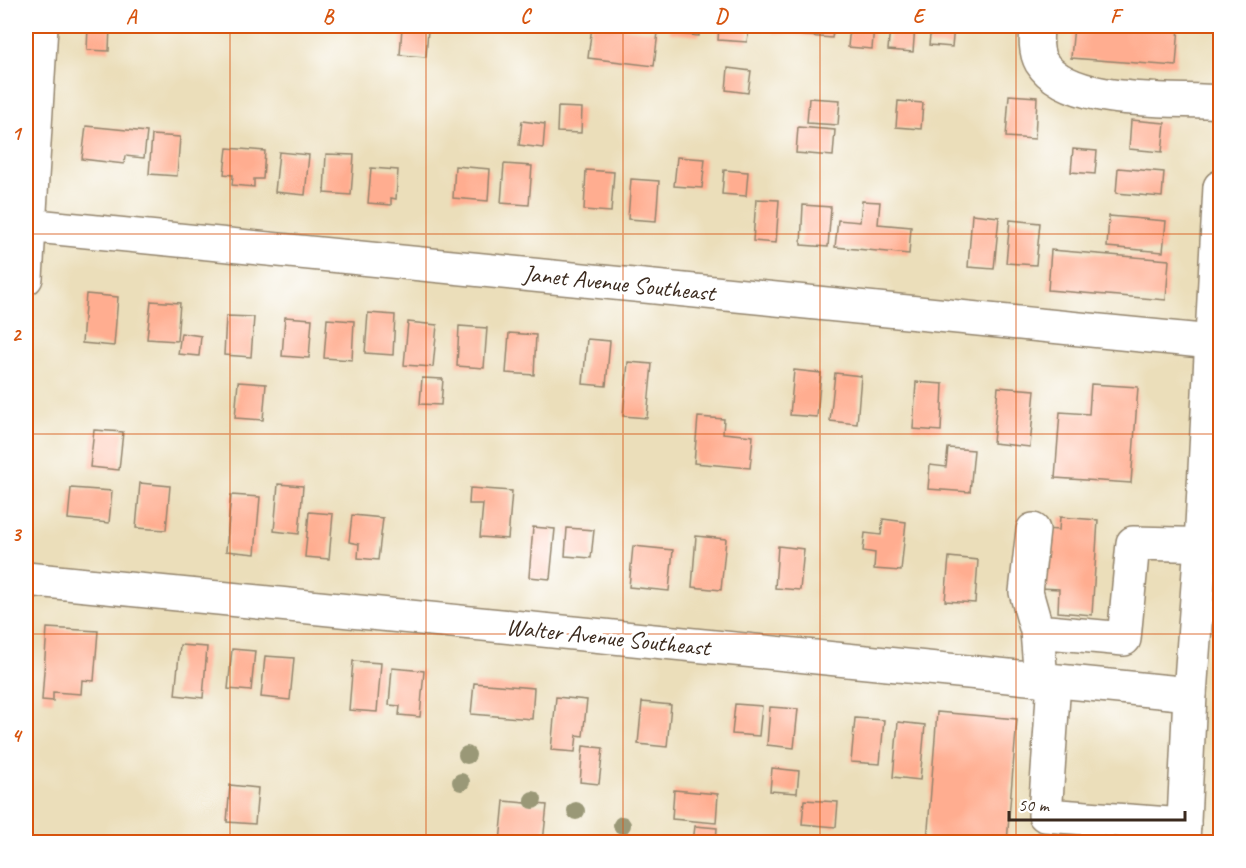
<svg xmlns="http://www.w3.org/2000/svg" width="1246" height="868" font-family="Caveat,sans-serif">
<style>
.building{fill:#ffad90}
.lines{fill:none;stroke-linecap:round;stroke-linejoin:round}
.minor-casing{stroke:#93846c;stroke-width:36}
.major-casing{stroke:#93846c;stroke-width:36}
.minor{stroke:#fff;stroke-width:33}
.major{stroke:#fff;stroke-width:33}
.tree{fill:#9a9877}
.grid{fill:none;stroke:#d7540e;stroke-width:1.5;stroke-opacity:0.55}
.labels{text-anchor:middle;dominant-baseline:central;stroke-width:6;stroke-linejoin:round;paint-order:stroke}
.street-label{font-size:24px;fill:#3b2a1e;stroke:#fff}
.neatline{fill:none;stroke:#d7540e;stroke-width:2}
.grid-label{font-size:20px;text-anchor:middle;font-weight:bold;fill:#d7540e}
</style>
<rect width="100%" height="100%" fill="#fff"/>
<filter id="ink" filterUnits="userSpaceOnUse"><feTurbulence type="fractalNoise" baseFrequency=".0167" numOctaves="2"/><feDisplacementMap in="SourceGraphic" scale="12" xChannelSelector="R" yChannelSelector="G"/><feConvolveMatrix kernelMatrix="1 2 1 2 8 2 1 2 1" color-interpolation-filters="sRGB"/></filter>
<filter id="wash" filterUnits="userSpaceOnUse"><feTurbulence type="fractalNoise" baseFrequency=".008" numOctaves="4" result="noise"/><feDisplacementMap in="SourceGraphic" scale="24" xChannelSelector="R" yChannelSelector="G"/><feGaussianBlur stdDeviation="1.35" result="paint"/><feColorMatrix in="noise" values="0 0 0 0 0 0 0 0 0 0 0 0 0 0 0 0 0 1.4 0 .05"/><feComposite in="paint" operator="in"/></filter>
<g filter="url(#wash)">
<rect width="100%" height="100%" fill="#ebdeba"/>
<g id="blocks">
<path class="building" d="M88,26H110L109,51L87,50Z
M592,26H622V28L658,32L654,66L588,58Z
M670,26H700L699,36L670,33Z
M719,26H749L747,42L718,40Z
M773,26H834L832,38L773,33Z
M850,26H874L872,49L848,47Z
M890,26H915L913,52L888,50Z
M931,26H954L952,47L929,45Z
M1074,26H1179L1176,66L1071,58Z
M402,27L428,29L426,57L400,55Z
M728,68L751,71L748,93L726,90Z
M1009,95L1037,97L1035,139L1006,137Z
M809,98L840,100L838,125L807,123Z
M898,101L923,103L921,129L896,127Z
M558,107L582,108L581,133L557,132Z
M1131,120L1165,123L1162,152L1129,149Z
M522,121L545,124L543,148L519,145Z
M86,126L147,132L144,158L125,156L124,164L82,159Z
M798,127L835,130L833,156L796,153Z
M152,135L180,137L177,176L149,174Z
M227,148L265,151L263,179H254V187L232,185L233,175L224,174Z
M1073,149L1097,151L1095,174L1071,172Z
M279,152L309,155L305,195L275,192Z
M326,154L354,155L351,195L324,193Z
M677,157L705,159L702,188L674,186Z
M504,164L532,166L529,205L501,203Z
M455,166L490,169L488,201L453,198Z
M371,168L398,170L396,199L391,198V205L368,203Z
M1118,168L1164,172L1162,197L1116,193Z
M586,170L614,172L611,212L584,210Z
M724,170L748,172L746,196L722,194Z
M631,179L659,181L656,221L628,219Z
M756,199L779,200L776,243L753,241Z
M862,201L880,202L878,224L911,227L909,254L835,247L838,220L860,222Z
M803,205L831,207L828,247L801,245Z
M972,214L999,217L994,269L968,267Z
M1109,216L1166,221L1163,252L1107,247Z
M1010,220L1040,223L1036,265L1006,263Z
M1051,250L1169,260L1166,300L1048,290Z
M86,294L118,297L114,346L82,343Z
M151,301L180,303L177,341L147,339Z
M368,313L395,315L393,355L365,353Z
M226,316L254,317L251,357L224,355Z
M285,317L312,319L309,358L282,356Z
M327,319L354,321L352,360L324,358Z
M408,322L437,325L433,367L404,365Z
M459,326L487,328L484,368L457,366Z
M181,333L201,336L199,356L178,354Z
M509,333L536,335L534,375L506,373Z
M587,339L610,341L606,386L583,384Z
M628,362L652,364L647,418L623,416Z
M794,370L821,373L817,417L790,415Z
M835,373L861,376L857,424L830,421Z
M422,378L443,379L441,405L420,404Z
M238,382L266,384L263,420L235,418Z
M916,382L943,384L941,431L913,429Z
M1091,384L1138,387L1131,483L1055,478L1060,412L1089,414Z
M998,387L1035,390L1030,447L993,443Z
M698,417L724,419L723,433L753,436L750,468L694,463Z
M94,430L123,432L119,470L90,467Z
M948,448L974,450L970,492L928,489L930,465L946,467Z
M140,483L170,486L166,530L136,528Z
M278,484L303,486L299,534L274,531Z
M71,488L112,491L109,523L68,519Z
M470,488L512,491L508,539L480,537L483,504H469Z
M231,495L260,497L255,554L226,551Z
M309,512L333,514L329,559L305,557Z
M352,515L383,518L378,560L358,558L359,544L349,542Z
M1060,517L1098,520L1092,615L1058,612L1059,589L1040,588L1044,529L1059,530Z
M883,519L906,522L901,571L874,569L875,553L863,551L865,533L881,535Z
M533,527L555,529L550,579L529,577Z
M567,528L594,530L591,558L565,556Z
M696,536L726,539L721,590L692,587Z
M633,546L673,550L669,591L629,587Z
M778,546L804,549L800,590L775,588Z
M949,557L978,560L975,603L945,601Z
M47,628L98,631L94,681L82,680L81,694L53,692V701L42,700Z
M180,645L207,647L203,698L175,695Z
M232,649L255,651L251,691L228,689Z
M265,656L294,658L290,700L261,697Z
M353,661L381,663L377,712L349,710Z
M392,668L424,671L420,717L399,715L400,706L389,705Z
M474,683L534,688L532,719L471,714Z
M556,697L587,700L583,736L577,735L575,752L551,750Z
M642,702L671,705L667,747L638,744Z
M735,704L762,706L759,736L732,734Z
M770,707L798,709L794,748L767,745Z
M937,712L1017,719L1007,842H927Z
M855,718L884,720L880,764L851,762Z
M898,722L925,725L920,780L893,777Z
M583,746L603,748L599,784L580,782Z
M772,768L799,771L797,793L770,791Z
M230,785L258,788L255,824L227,822Z
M674,790L718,794L716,823L672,819Z
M804,800L838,802L836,827L802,824Z
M504,801L547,805L543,842H500Z
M695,826L717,828L716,842H693Z"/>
</g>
</g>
<g filter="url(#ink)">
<use href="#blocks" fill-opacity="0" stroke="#93846c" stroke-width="1.5"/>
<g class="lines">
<defs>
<path id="minor" d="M1037,26C1036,38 1035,51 1041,62C1069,107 1172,98 1220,102
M26,225L1212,342
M26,278L41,26
M1033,530L1026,592L1037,631L1041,680
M26,579L1190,694
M1037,631L1124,639L1133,543L1220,545
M1054,681L1045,815L1184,825"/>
<path id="major" d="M1183,842L1190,694L1201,544L1220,187"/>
</defs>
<use href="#minor" class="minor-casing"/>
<use href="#major" class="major-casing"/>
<use href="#minor" class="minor"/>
<use href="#major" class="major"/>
</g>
<g class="tree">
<circle cx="467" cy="755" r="9"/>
<circle cx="461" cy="782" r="9"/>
<circle cx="533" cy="800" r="9"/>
<circle cx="576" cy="811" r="9"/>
<circle cx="622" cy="825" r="9"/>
</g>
</g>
<path class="grid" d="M230,26V842M426,26V842M623,26V842M820,26V842M1016,26V842M26,234H1220M26,434H1220M26,634H1220"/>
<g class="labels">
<g class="street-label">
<text transform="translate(619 283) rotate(6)">Janet Avenue Southeast</text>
<text transform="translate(608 637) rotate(6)">Walter Avenue Southeast</text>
</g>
</g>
<rect width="1246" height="868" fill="none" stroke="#fff" stroke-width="66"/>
<path d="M1009 811v9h176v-9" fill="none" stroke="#3b2a1e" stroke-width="3"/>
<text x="1018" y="811" font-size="18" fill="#3b2a1e" stroke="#ffffff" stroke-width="4.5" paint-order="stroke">50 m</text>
<rect x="33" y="33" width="1180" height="802" class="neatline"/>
<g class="grid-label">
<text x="131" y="23">A</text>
<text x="328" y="23">B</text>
<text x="525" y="23">C</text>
<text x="721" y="23">D</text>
<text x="918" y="23">E</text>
<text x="1115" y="23">F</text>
<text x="16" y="140">1</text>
<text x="16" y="341">2</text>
<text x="16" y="541">3</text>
<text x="16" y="742">4</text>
</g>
</svg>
